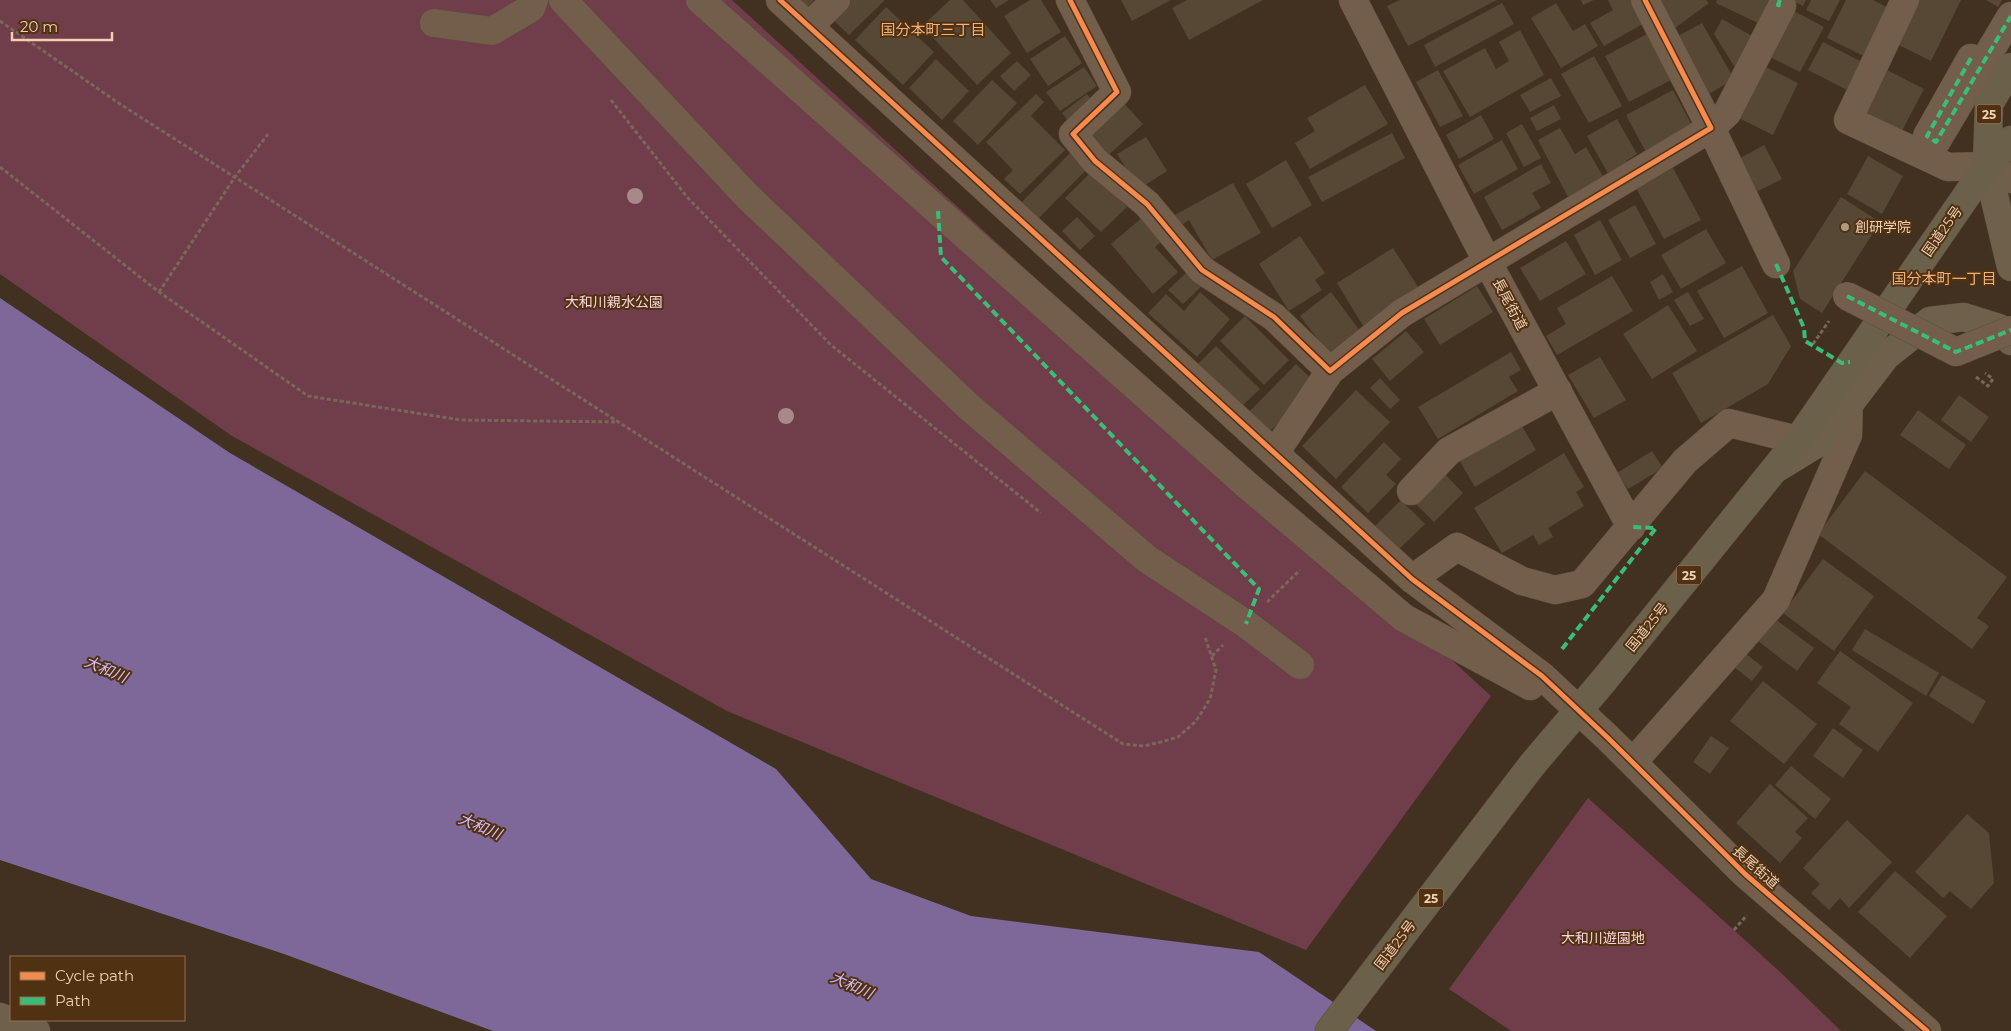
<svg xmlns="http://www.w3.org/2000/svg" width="2011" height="1031" font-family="Montserrat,'Noto Sans JP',sans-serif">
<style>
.green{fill:#703d4a}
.water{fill:#7d6899}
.building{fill:#564835}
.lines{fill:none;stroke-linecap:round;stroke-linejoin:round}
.minor-casing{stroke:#5e4e3f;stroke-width:29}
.major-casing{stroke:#5e4e3f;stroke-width:29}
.highway-casing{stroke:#5e4e3f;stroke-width:29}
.path{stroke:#796858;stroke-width:3;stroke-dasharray:4 2.5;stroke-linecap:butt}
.minor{stroke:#725e4a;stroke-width:28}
.major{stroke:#6e604a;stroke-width:28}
.highway{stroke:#6b604a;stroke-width:28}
.minor-bridge-casing{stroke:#5e4e3f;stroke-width:29;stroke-linecap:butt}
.minor-bridge{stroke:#725e4a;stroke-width:28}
.quiet{stroke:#3abd76;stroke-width:4;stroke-dasharray:8 4;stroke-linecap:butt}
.cycleway-casing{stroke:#503112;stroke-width:8}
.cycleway{stroke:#f68b52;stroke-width:5}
.tree{fill:#a78a87}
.poi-dot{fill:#b39880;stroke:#503112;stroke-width:2}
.labels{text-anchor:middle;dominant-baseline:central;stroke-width:4;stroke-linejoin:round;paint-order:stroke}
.shield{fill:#503112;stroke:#c0a083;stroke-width:1}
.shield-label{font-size:12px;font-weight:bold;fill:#f0cfb3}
.poi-label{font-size:14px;fill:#f0cfb3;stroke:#503112;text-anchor:start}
.street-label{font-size:14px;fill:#f0cfb3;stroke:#503112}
.park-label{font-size:14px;fill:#fad2dc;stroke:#503112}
.neighbourhood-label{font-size:15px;fill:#f1b177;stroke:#503112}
.water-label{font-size:15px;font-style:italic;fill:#d5bcfd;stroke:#503112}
</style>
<rect width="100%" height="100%" fill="#423120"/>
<path class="green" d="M0,0H732L1491,696L1306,950L727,711L232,436L0,274Z
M1588,798L1778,970L1841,1031H1511L1449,989Z"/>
<path class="water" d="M0,298L230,453L776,769L871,879L971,916L1259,952L1376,1031H493L284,954L0,860Z"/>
<path class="building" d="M792,0H814L803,11Z
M851,0H885L849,35L832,19Z
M950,0H963L1011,53L977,85L922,26Z
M990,0H1009L996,8Z
M1030,0H1041L1061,32L1027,53L1004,16Z
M1121,0H1171L1132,21Z
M1187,0H1263L1189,40L1172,8Z
M1400,0H1497L1408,46L1387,6Z
M1581,0H1594L1583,5Z
M1608,0H1636L1648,21L1604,46L1590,23L1613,10Z
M1654,0H1706L1709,3L1675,28Z
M1717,0H1769L1758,23L1716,3Z
M1790,0H1806L1803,6Z
M1811,0H1840L1829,21L1806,10Z
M1846,0H1873L1894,11L1870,59L1827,38Z
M1916,0H1961L1931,61L1895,43Z
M1986,0H2002L1998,7Z
M1502,3L1514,24L1435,67L1424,45Z
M1556,3L1573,31L1585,24L1598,46L1561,68L1531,18Z
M886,7L934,52L903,85L855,40Z
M1794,11L1824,27L1800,72L1770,57Z
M1722,19L1754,37L1736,69L1714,34Z
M1702,23L1734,79L1709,94L1676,37Z
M1520,30L1544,75L1470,117L1443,71L1485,48L1496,69L1509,61L1499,42Z
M1647,34L1671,80L1629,102L1605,56Z
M1065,36L1082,63L1048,86L1030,59Z
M1823,42L1866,64L1851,92L1808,70Z
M1594,56L1622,106L1589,123L1561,74Z
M936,59L969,91L942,120L909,88Z
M1017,61L1031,75L1014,91L1000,76Z
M1764,66L1798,83L1773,135L1739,118Z
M1084,67L1097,86L1060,111L1046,92Z
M1885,69L1924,89L1897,140L1859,120Z
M1438,70L1463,116L1440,127L1416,82Z
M1551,78L1561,96L1530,112L1520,95Z
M992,80L1017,103L978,145L953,121Z
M1365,85L1388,124L1310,169L1295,143L1315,131L1307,118Z
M1673,90L1695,131L1648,156L1626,115Z
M1036,94L1044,102L1031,116L1065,150L1020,194L1004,179L1013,170L986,142Z
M1087,94L1096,106L1071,125L1062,113Z
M1121,100L1143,124L1105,158L1083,135Z
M1554,105L1561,119L1537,131L1530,118Z
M1481,115L1494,139L1459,159L1446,135Z
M1617,119L1637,154L1626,161L1629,166L1610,177L1587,136Z
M1522,124L1541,158L1524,167L1506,133Z
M1560,128L1575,154L1586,147L1605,180L1569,199L1538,140Z
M1392,133L1405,158L1322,202L1308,177Z
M1146,137L1167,171L1139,189L1117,154Z
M1502,140L1518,169L1474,194L1458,165Z
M1764,145L1782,179L1754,193L1737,160Z
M1070,153L1087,169L1035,222L1019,205Z
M1868,156L1903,176L1882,214L1847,194Z
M1286,160L1312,205L1272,228L1246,184Z
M1541,164L1551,183L1532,193L1541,208L1502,230L1484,197Z
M1673,168L1701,220L1664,239L1636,188Z
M1092,171L1127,207L1101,232L1065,198Z
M1233,183L1261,233L1212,260L1189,220L1179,227L1173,216Z
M1841,197L1880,222L1822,313L1800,299L1793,271Z
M1635,205L1656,244L1630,258L1608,220Z
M1150,211L1170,234L1155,247L1178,272L1153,294L1111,244Z
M1077,217L1095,236L1080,250L1062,231Z
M1600,220L1622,260L1595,275L1574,235Z
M1706,229L1726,263L1681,289L1661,255Z
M1300,236L1325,273L1315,280L1322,290L1289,311L1259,264Z
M1566,241L1586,274L1540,301L1520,268Z
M1393,248L1422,293L1365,329L1337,283Z
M1742,266L1768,313L1724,338L1697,291Z
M1188,271L1202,286L1183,304L1168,290Z
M1663,274L1673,292L1659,300L1650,282Z
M1612,276L1633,311L1557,355L1546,336L1566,324L1557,308Z
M1477,286L1493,312L1440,345L1424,319Z
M1200,292L1230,319L1197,357L1148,313L1166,294L1184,311Z
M1331,292L1363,335L1332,358L1300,316Z
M1688,292L1704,319L1690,326L1674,300Z
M1668,305L1697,351L1652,379L1623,334Z
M1773,315L1791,346L1768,384L1701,423L1672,373Z
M1245,316L1289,360L1264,385L1220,341Z
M1406,331L1424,352L1390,381L1372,359Z
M1216,346L1260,389L1241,407L1198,364Z
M1511,352L1521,370L1509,377L1518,391L1438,439L1418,407Z
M1600,357L1626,400L1594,418L1568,375Z
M1296,364L1317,384L1267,434L1247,414Z
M1380,378L1400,400L1390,409L1370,388Z
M1356,390L1390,422L1336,479L1302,446Z
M1959,395L1989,417L1971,442L1941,420Z
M1918,410L1966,445L1949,469L1900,435Z
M1520,423L1536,450L1475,487L1459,460Z
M1384,442L1401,459L1386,475L1396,484L1368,513L1341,487Z
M1652,451L1663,468L1628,489L1617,473Z
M1564,453L1584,487L1576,492L1584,506L1548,528L1553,537L1539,545L1533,535L1502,553L1474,508Z
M1865,471L2007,577L1977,618L1989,626L1972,649L1818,534Z
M1443,472L1463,493L1434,522L1413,501Z
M1401,500L1425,524L1397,551L1373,528Z
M1823,559L1874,596L1834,651L1783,613Z
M1775,619L1814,648L1797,671L1758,641Z
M1865,629L1939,673L1926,696L1852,650Z
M1741,650L1763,667L1752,681L1730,664Z
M1840,651L1913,703L1878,752L1839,724L1851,707L1817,683Z
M1942,675L1986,701L1973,724L1929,696Z
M1763,681L1817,724L1784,764L1730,721Z
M1833,728L1863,750L1843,778L1813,756Z
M1711,736L1729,748L1710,774L1693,762Z
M1791,766L1831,799L1815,819L1775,785Z
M1770,784L1808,818L1795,832L1802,838L1780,863L1736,823Z
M1967,814L1989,833L1994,883L1971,909L1950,891L1943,898L1915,872Z
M1847,820L1892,862L1849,908L1840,898L1829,910L1811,893L1820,884L1803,868Z
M1895,871L1947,916L1910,958L1858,912Z"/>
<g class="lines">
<defs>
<path id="minor" d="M563,0L747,196L968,406L1147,559L1246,624L1300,665
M700,0L1248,486L1404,618L1530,686
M780,0L1412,579L1542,676L1608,738L1745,874L1927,1031
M1070,0L1117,92L1073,134L1095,161L1147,204L1202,270L1274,317L1330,371L1402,313L1711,128L1645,0
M1353,0L1488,263L1631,527
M1905,0L1848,120L1948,167L1987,166L2011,179
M434,23L492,31L531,8L534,0
M809,26L836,0
M1971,58L1927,136L1936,142L2011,16
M1776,264L1711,128L1727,113L1782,6
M1275,453L1330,371
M1411,491L1449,451L1558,391
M1412,579L1457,547L1522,581L1555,590L1582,584L1685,461L1729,423L1798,440
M1633,762L1776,600L1848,435L1849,391"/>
<path id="major" d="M1987,166L2011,267
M1777,468L1821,441L1886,356L1930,321L1964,317L1999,328L2011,341
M0,1017L36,1031"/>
<path id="highway" d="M1987,166L1989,104L2011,67
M1329,1031L1532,765L1605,679L1798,440L1987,166L2011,140"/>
</defs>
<use href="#minor" class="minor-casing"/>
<use href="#major" class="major-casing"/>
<use href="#highway" class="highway-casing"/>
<path class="path" d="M0,21L120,104L1123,744L1144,746L1161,742L1178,737L1196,721L1210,699L1216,670L1205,637
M611,100L687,197L831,345L1041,513
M0,167L159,292L308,396L461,420L619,422
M159,292L235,177L268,134
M1813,344L1829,321
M1976,377L1988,386L1993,379L1985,373
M1267,602L1300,570
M1212,656L1223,645
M1734,930L1747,915"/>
<use href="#minor" class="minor"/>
<use href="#major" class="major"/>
<use href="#highway" class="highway"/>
<defs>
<path id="minor-bridge" d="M1847,296L1956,352L2011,330"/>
</defs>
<use href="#minor-bridge" class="minor-bridge-casing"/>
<use href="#minor-bridge" class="minor-bridge"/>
<path class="quiet" d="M1780,0L1778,5L1782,6
M1971,58L1927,136L1936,142L2011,16
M938,211L941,257L1259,589L1246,624
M1776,264L1804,328L1805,341L1842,363L1850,362
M1847,296L1956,352L2011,330
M1562,649L1656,528L1631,527"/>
<defs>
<path id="cycleway" d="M780,0L1412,579L1542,676L1608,738L1745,874L1927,1031
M1070,0L1117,92L1073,134L1095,161L1147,204L1202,270L1274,317L1330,371L1402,313L1711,128L1645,0"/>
</defs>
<use href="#cycleway" class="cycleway-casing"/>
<use href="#cycleway" class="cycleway"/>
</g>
<g class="tree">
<circle cx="635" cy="196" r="8"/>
<circle cx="786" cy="416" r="8"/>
</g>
<circle class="poi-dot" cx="1845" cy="227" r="5"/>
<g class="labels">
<g class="shield">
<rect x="1976.5" y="104.5" width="25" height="19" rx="4"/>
<rect x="1676.5" y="565.5" width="25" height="19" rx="4"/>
<rect x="1418.5" y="888.5" width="25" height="19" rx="4"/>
</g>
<g class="shield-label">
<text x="1989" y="114">25</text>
<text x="1689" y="575">25</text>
<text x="1431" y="898">25</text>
</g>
<g class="poi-label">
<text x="1855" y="227">創研学院</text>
</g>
<g class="street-label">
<text transform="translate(1942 231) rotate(-55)">国道25号</text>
<text transform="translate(1510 304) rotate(62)">長尾街道</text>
<text transform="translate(1647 627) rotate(-51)">国道25号</text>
<text transform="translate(1756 867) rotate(42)">長尾街道</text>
<text transform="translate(1395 945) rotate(-53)">国道25号</text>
</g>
<g class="park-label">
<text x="614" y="302">大和川親水公園</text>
<text x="1603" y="938">大和川遊園地</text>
</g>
<g class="neighbourhood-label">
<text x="933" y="29">国分本町三丁目</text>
<text x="1944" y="278">国分本町一丁目</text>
</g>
<g class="water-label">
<text transform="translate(106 669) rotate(23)">大和川</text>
<text transform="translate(480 826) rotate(23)">大和川</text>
<text transform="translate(852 985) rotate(24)">大和川</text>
</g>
</g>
<rect x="10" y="956" width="175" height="65" fill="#503112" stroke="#907052"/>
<rect x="20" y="972" width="25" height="8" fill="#f68b52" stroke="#907052"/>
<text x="55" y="981" font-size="15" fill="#f0cfb3">Cycle path</text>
<rect x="20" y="997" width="25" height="8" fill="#3abd76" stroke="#907052"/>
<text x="55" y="1006" font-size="15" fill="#f0cfb3">Path</text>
<path d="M12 32v8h100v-8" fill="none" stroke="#f0cfb3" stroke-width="2.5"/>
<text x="20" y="32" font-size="15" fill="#f0cfb3" stroke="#503112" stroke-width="4" paint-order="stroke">20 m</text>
</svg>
